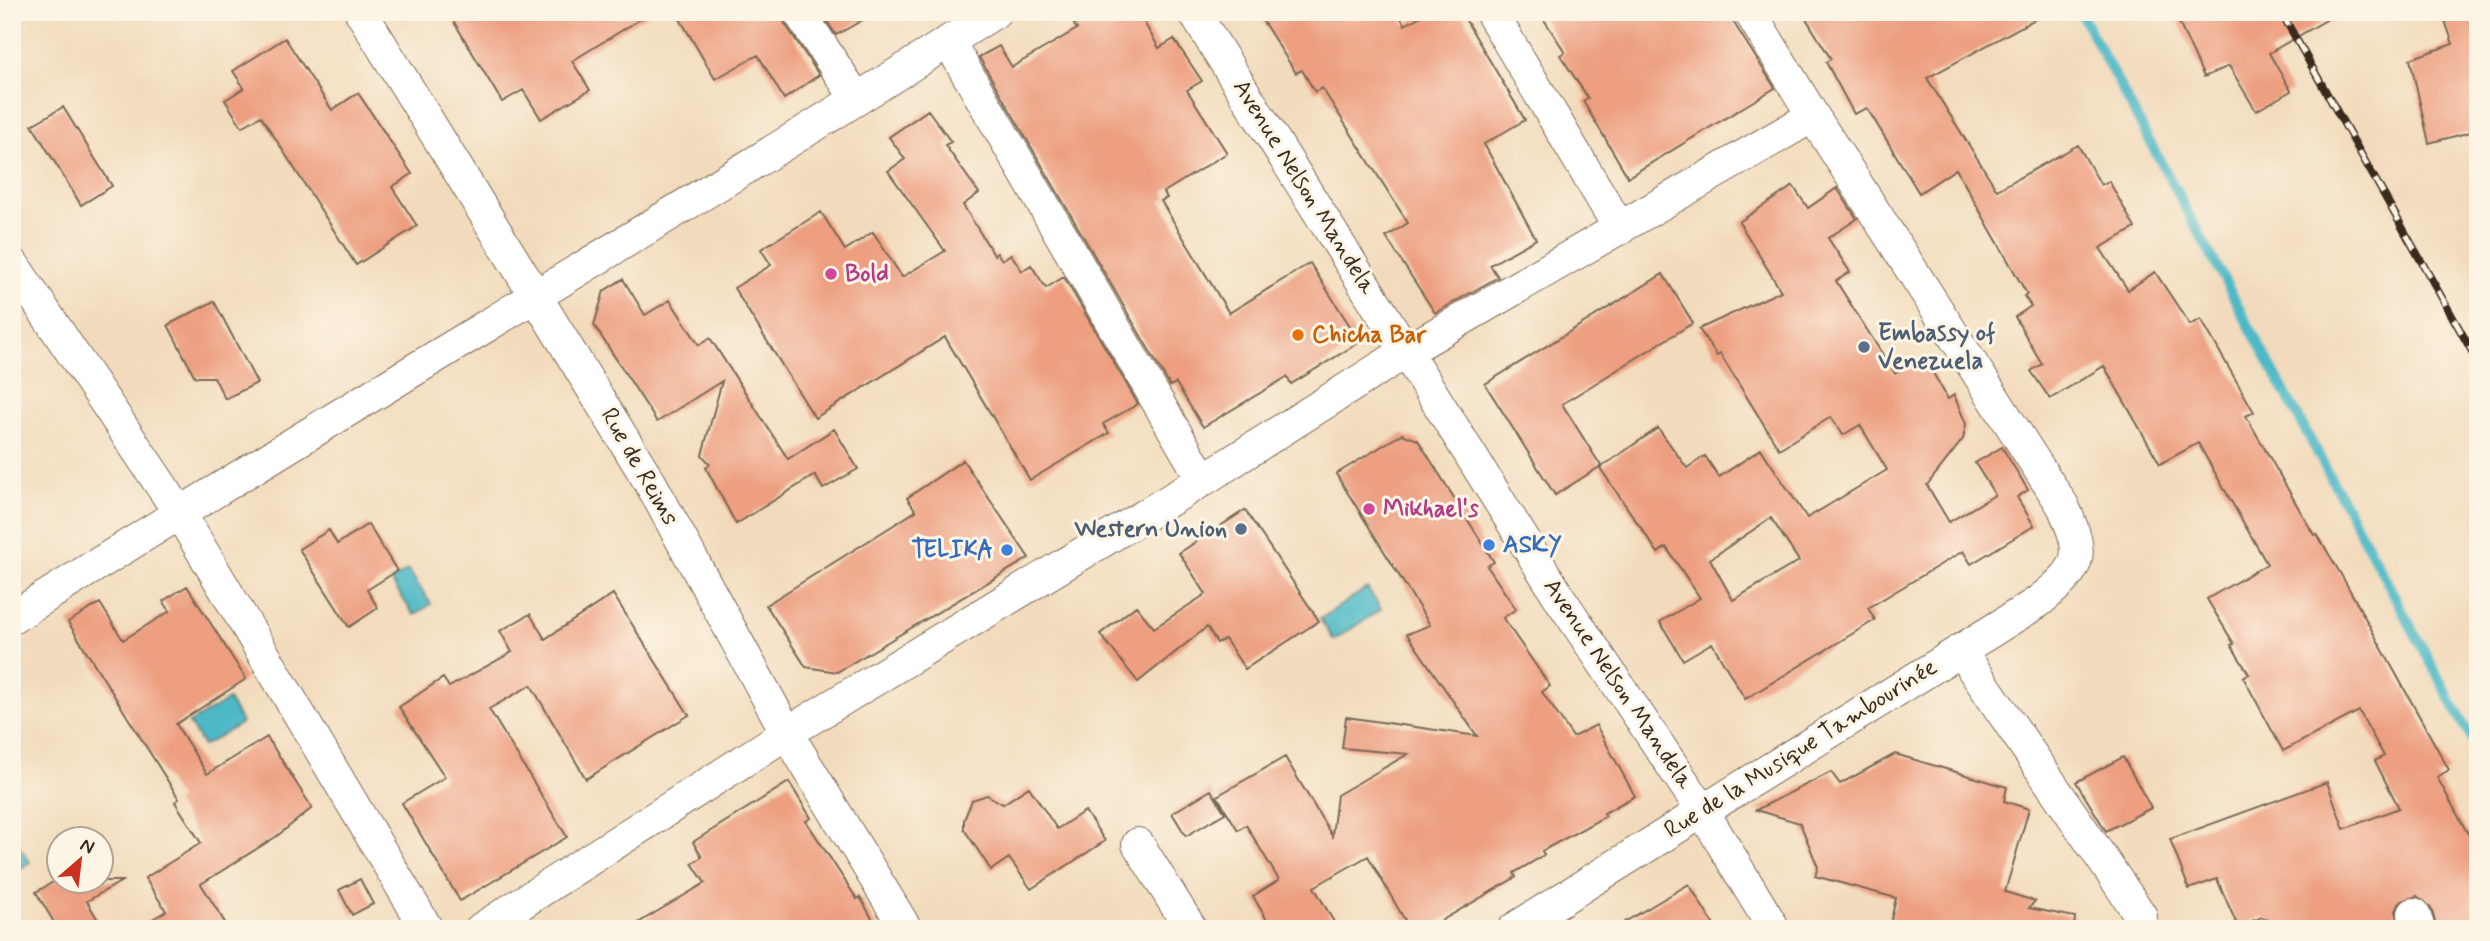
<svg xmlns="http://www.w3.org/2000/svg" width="2490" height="941" font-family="Mynerve,sans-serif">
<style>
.water{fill:#4db9c7;stroke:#447272;stroke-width:2}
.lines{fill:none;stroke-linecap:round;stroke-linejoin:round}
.stream{stroke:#4db9c7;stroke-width:10}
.building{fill:#ed9f80;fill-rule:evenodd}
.minor-casing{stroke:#7b6855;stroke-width:34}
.minor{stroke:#fff;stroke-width:32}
.rail-casing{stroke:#3b2a1e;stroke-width:8}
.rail{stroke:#fcf5e5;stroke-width:5;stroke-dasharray:16;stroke-linecap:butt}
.hotel-dot{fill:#d1479c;stroke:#fcf5e5;stroke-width:2.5}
.food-dot{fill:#e8710a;stroke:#fcf5e5;stroke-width:2.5}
.service-dot{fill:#5c6f8a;stroke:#fcf5e5;stroke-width:2.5}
.shop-dot{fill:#3f7fe0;stroke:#fcf5e5;stroke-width:2.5}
.labels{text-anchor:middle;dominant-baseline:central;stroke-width:6;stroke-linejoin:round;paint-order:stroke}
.street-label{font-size:24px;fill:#3b2a1e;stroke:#fcf5e5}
.hotel-label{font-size:24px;font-weight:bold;fill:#b23c85;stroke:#fcf5e5;text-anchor:start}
.service-label{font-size:24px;font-weight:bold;fill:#4e5e75;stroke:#fcf5e5;text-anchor:start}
.food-label{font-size:24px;font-weight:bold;fill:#c56008;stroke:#fcf5e5;text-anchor:start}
.shop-label{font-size:24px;font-weight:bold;fill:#366cbe;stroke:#fcf5e5;text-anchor:start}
</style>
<rect width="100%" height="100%" fill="#fcf5e5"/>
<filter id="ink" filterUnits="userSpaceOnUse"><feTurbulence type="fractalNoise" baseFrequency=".0143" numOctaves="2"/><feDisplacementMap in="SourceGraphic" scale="14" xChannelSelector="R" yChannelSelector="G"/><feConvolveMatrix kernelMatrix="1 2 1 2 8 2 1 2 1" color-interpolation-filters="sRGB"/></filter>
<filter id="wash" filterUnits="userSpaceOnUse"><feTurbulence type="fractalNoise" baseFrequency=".00686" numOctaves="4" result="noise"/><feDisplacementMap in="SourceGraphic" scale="28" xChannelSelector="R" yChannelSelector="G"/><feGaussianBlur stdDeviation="1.57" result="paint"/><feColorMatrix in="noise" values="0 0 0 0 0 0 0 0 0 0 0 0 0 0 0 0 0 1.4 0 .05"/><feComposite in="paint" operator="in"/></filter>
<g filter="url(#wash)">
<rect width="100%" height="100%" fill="#f2dbbc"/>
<path class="water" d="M408,570L431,604L414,615L391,581Z
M1367,588L1381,609L1334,640L1320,619Z
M228,700L242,723L203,746L189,723Z
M15,841L30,862L12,874V843Z"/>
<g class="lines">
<path class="stream" d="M2080,12L2478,751"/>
</g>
<g id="blocks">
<path class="building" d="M448,12H652L572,61L590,90L541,119L523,90L502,102Z
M676,12H781L784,22L819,75L784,99L758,55L715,79Z
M821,12H877L836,35Z
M1094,12H1138L1159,48L1174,39L1202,81L1187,90L1227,153L1164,192L1167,198L1161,201L1229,313L1310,263L1360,342L1291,384L1287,377L1203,427L1176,383L1170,386L979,57L999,46L1012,67L1077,29L1074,25Z
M1257,12H1397L1405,25L1428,12H1461L1525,120L1484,144L1536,239L1490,265L1498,277L1435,313L1386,237L1408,223L1322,88L1315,92L1302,70L1296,73Z
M1539,12H1727L1775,88L1628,177L1583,101L1588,98L1560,55L1565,52Z
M1802,12H2048L1927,78L1997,190L2078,145L2101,185L2109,181L2135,228L2100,248L2128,290L2155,272L2190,325L2201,319L2254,412L2246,416L2314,535L2317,534L2343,578L2449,770L2437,777L2468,834L2478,829V929H2437L2431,908L2417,896L2400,902L2396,911L2400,929H2286L2262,917L2238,927L2217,879L2189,889L2170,839L2327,782L2344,829L2399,808L2375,761L2384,756L2359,711L2283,751L2243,677L2249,674L2231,645L2234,644L2207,599L2267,564L2198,443L2160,464L2104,366L2050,399L2031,371L2042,364L2015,317L2031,306L2024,296L2027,294L1956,169L1919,193L1867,108L1854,114L1826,62L1831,59Z
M2174,12H2340L2269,53L2291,91L2256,111L2229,66L2204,77Z
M2442,12H2478V130L2429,143L2410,59L2453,44Z
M285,38L332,110L358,93L412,174L392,187L417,226L356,265L261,116L242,127L225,100L244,88L233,71Z
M63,107L112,186L81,205L32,125Z
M928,110L951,142L945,145L979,193L963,205L994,255L997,253L1002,260L1011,254L1022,271L1031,265L1046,288L1064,277L1138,404L1103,424L1109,433L1030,480L945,337L815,418L734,288L771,265L761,249L821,212L845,250L873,232L902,277L945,251L888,171L905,159L889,137Z
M1793,186L1808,208L1837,188L1857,219L1828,238L1850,272L1836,281L1895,374L1924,357L1948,399L1954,395L1966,424L1963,439L1927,485L1949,522L1995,495L1975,463L2002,447L2028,490L2017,497L2034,526L1971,564L1963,551L1868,608L1875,620L1745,699L1712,643L1683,660L1660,622L1700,598L1666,547L1658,553L1600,468L1658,428L1687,468L1705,456L1719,477L1761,449L1807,518L1887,470L1860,425L1843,435L1831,417L1779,449L1720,354L1717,356L1699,329L1781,291L1739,222ZM1771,518L1799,561L1733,600L1710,559Z
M1663,274L1693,323L1562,404L1601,466L1555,495L1485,384Z
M623,279L645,315L670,300L699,345L710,338L788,459L834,429L858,469L823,489L815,475L736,524L706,468L710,464L702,455L722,381L657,422L594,325L604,291Z
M214,301L257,383L225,399L214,377H195L168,325Z
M1402,434L1418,440L1494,562L1487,566L1516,609L1503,618L1550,686L1542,692L1573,737L1596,725L1635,796L1604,813L1606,816L1542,851L1544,855L1514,873L1516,877L1427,929H1410L1368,856L1314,887L1338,929H1272L1253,896L1279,880L1246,825L1238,830L1217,796L1285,757L1332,836L1337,795L1408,754L1342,748L1346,717L1477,736L1407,634L1430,625L1336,474Z
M963,460L1029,558L837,672L806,667L766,605L916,511L907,498Z
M1245,510L1319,621L1245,669L1225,639L1217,643L1207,627L1138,682L1100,634L1136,606L1154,628L1206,594L1179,553Z
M368,524L397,571L367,590L378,608L349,627L299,549L329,530L337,544Z
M187,586L246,679L176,724L207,774L267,737L312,808L277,836L201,884L229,929H136L166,911L145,878L201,843L175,802L179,799L68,622L100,603L123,640L170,611L163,601Z
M613,594L689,715L586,779L531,685L489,709L567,837L460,901L402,803L445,777L399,707L443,678L449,687L512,652L500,631L530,614L545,639Z
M1895,754L2007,787L2004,801L2029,809L2005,892L2035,901L2029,908L2075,917L2074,929H1889L1896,898L1815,876L1818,867L1800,823L1756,810L1831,772L1840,784Z
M2123,757L2151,808L2106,831L2076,782Z
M789,782L811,818L806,821L857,899L860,897L878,929H628L705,883L692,863L702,857L693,842Z
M1029,787L1057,829L1085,811L1105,841L1031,889L1009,858L991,870L964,829V820L972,800L987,795L1003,804Z
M1211,790L1225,813L1186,836L1172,813Z
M360,879L373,904L352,915L339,890Z
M55,881H122L87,901L103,929H58L36,892Z
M1689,884L1716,929H1613Z"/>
</g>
</g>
<g filter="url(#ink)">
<use href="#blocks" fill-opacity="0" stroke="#7b6855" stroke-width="2"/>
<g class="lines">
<defs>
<path id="minor" d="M361,12L651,484L787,733L906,929
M799,12L856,98
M1194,12L1561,600L1702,810L1774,929
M1491,12L1620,229
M949,42L1203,480
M12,263L179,512L427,929
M12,618C337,412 671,219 995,12
M1960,650L2141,916
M1138,844L1191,929
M2414,914L2419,929
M481,929L787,733L1203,480L1407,351L1813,116
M1514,929L2038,602C2082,566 2086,558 2063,506L1813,116L1750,12"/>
</defs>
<use href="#minor" class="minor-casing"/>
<use href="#minor" class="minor"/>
<defs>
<path id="rail" d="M2281,12L2478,362"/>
</defs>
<use href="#rail" class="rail-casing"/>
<use href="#rail" class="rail"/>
</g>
</g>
<g class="hotel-dot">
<circle cx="831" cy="274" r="7"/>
<circle cx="1369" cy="509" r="7"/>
</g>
<circle class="food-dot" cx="1298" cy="335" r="7"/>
<g class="service-dot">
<circle cx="1864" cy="347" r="7"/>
<circle cx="1241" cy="529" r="7"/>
</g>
<g class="shop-dot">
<circle cx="1489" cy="545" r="7"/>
<circle cx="1007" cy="550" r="7"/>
</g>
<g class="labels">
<g class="street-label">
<text transform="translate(1304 187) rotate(58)">Avenue Nelson Mandela</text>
<text transform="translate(639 467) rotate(60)">Rue de Reims</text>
<text transform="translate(1618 684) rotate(56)">Avenue Nelson Mandela</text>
<text transform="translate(1801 749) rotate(-32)">Rue de la Musique Tambourinée</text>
</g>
<g class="hotel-label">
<text x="845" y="274">Bold</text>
<text x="1383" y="509">Mikhael's</text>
</g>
<g class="service-label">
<text x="1878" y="333">Embassy of<tspan x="1878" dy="28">Venezuela</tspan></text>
<text x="1227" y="529" text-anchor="end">Western Union</text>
</g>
<g class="food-label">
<text x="1312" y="335">Chicha Bar</text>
</g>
<g class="shop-label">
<text x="1503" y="545">ASKY</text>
<text x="993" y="550" text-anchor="end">TELIKA</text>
</g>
</g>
<rect width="2490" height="941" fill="none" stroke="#fcf5e5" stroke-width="42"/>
<g transform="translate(80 860) rotate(28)"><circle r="33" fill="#fcf5e5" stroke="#afa495" stroke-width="2"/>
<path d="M0-5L12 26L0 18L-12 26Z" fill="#c8321e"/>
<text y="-10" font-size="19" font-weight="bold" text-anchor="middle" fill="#3b2a1e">N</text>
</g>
</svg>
